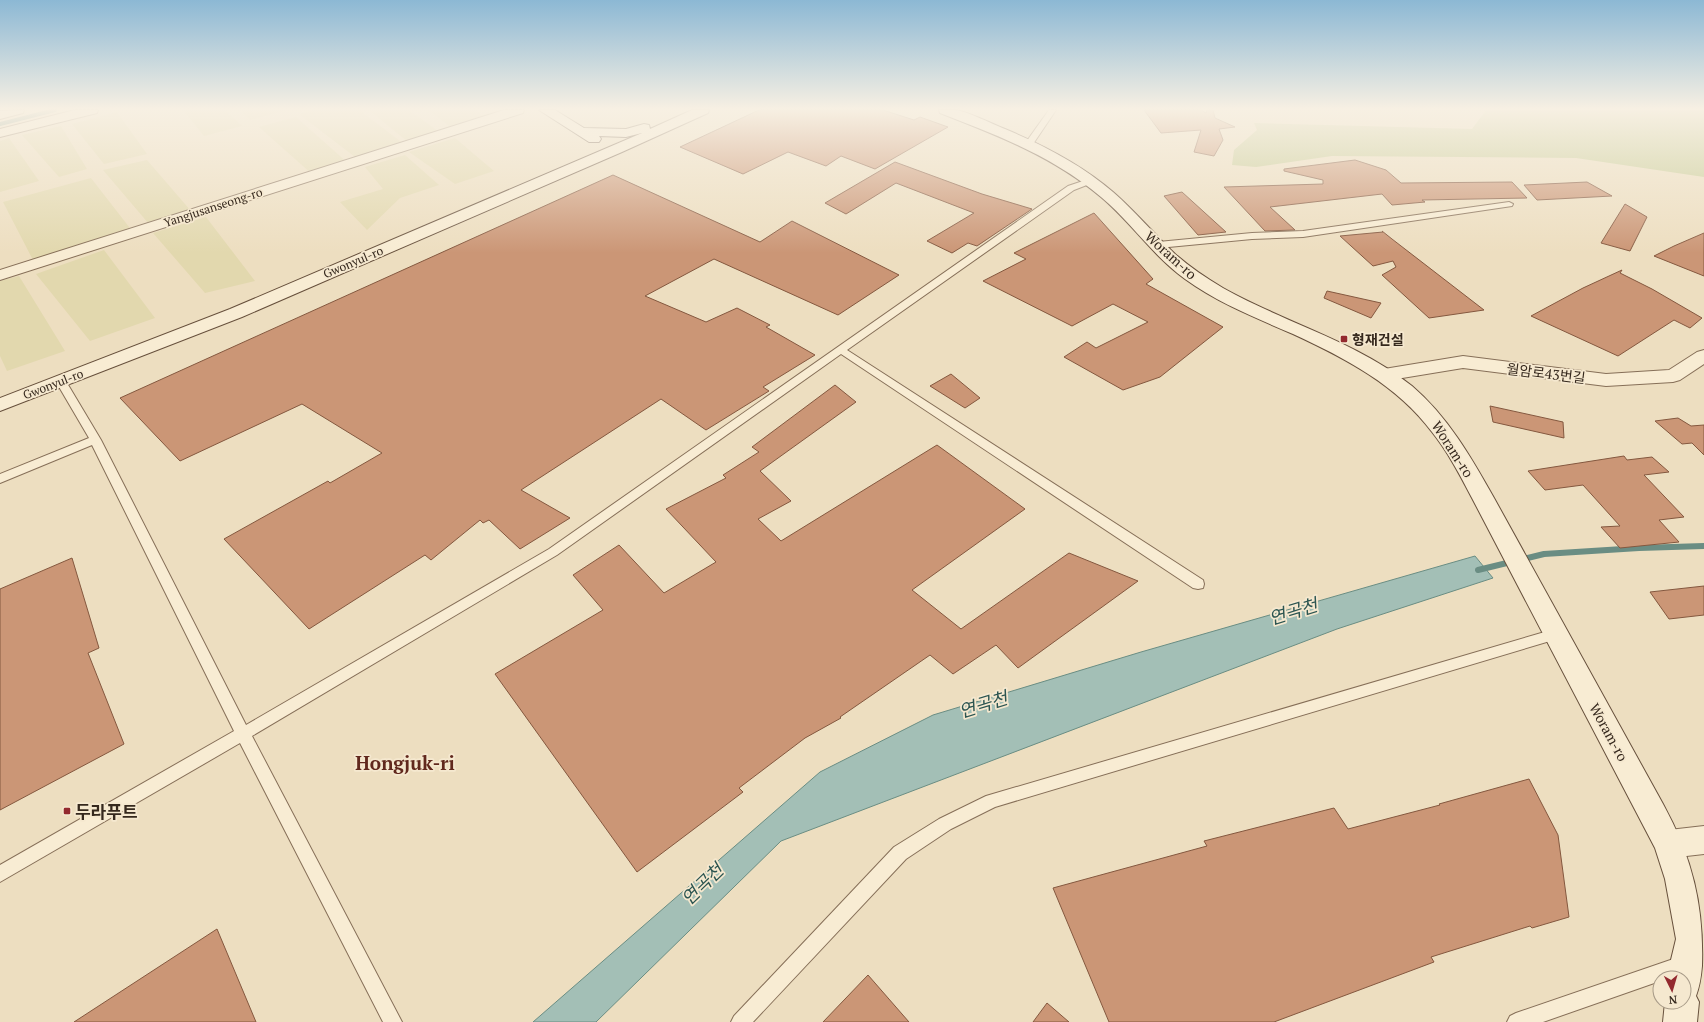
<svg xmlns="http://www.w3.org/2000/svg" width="1704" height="1022" font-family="'PT Serif','Noto Sans KR',serif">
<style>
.farmland{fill:#e2d8ae}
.green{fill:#c6cb94}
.water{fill:#a3bfb6;stroke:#6a8d83}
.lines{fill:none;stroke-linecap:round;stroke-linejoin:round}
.stream-far1{stroke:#6a8d83;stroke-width:4}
.stream{stroke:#6a8d83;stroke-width:6}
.building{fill:#cb9676;stroke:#84583f}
.lane-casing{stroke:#866f58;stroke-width:2}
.street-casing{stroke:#866f58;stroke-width:2}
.secondary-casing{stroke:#67503c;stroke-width:2}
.lane{fill:#f8ecd3;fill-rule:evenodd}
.street{fill:#f8ecd3;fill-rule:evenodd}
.secondary{fill:#f8ecd3;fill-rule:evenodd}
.poi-dot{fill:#93292e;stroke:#f5e8cf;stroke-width:1.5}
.labels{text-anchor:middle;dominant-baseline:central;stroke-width:3.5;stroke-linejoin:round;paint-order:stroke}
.far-street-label{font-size:12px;fill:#35281d;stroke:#f5e8cf}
.street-label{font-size:14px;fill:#35281d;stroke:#f5e8cf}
.poi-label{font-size:14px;font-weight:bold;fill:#35281d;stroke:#f5e8cf;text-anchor:start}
.near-poi-label{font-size:17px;font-weight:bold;fill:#35281d;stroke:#f5e8cf;text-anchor:start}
.near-water-label{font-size:18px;font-style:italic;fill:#2c5551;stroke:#f5e8cf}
.near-quarter-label{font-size:19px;font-weight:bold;fill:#61281d;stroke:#f5e8cf}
</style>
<rect width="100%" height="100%" fill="#eddec0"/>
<path class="farmland" d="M183,110H225L242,126L204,136Z
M240,110H283V111L250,120Z
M315,110H359L404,144L355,157L299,114Z
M369,110H409L438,131L408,142Z
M429,110H475L483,116L449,126Z
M117,112L147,154L104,164L72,124Z
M296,117L349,164L313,175L259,127Z
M61,126L87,169L59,177L22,135Z
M9,138L39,181L0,192V141Z
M455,138L494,171L455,184L409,152Z
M405,155L439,185L400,198L367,230L340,202L383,189L365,167Z
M147,160L191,211L149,224L103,170Z
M91,178L133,232L34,262L3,202Z
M206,217L255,281L205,293L153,233Z
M104,250L155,318L90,341L36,274Z
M19,276L65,351L7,371L0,356V281Z"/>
<path class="green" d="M1486,110H1704V177L1576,158L1332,156L1256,167L1232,165L1234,150L1257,130L1254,123L1472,129Z"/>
<path class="water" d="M1475,556L1493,578L1337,629L781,841L596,1022H533L820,772L933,715L1141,652Z"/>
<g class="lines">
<path class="stream-far1" d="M0,124L55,110"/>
<path class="stream" d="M1478,570L1544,554L1639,548L1704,546"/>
</g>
<path class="building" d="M759,110H883L914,120L920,117L948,127L875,169L841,156L826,166L788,152L743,174L680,147Z
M1144,110H1201L1206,113L1207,110H1213L1215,118L1235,127L1219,129L1223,140L1214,156L1194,152L1201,130L1161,133Z
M1355,160L1386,170L1401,183L1512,182L1527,198L1422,200L1425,202L1392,205L1382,194L1270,207L1295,230L1265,231L1224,187L1323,184V180L1284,171V169Z
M895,162L982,194L1032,209L977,246L968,243L952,253L927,241L974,213L896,183L846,214L825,203Z
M613,175L760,242L792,221L899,275L838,315L714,259L645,296L706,322L737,308L770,325L766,327L815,355L763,387L769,391L706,430L661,399L521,490L570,518L520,549L489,520L483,523L480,520L431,560L425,555L309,629L224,539L328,481L330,483L382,453L302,404L180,461L120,398Z
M1587,182L1612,196L1537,200L1524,185Z
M1182,192L1226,232L1198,235L1164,196Z
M1625,204L1647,217L1630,251L1601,243Z
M1094,213L1153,279L1146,284L1223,327L1160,377L1123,390L1064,357L1087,342L1096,348L1148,322L1113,304L1072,326L983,281L1026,259L1014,253Z
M1382,231L1392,239L1484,310L1429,318L1382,275L1396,267L1393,261L1373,266L1340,236L1383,232Z
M1704,233V276L1654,256L1674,246Z
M1622,270L1620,273L1652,289L1702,318L1690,328L1674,320L1618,356L1531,316L1583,288Z
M1327,291L1381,303L1371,318L1324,298Z
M951,374L980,398L965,408L930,386Z
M835,385L856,402L760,471L791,501L758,519L781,541L937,445L1025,509L912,590L961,629L1069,553L1138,581L1018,668L996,645L953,674L930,655L840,717L841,718L805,738L739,788L743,792L637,872L495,674L603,610L573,575L619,545L664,593L716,562L666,509L726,478L723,475L759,452L752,447Z
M1490,406L1563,422L1564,438L1493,422Z
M1678,418L1691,426L1704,425V455L1692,443L1682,444L1655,421Z
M1624,456L1627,460L1652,457L1669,472L1644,475L1684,517L1659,520L1679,542L1620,548L1601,527L1620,526L1583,485L1545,490L1528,471Z
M72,558L99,648L88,653L124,744L0,810V589Z
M1704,586V615L1669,619L1650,592Z
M1529,779L1558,835L1569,917L1532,928L1530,926L1431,957L1434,962L1274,1022H1109L1053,888L1207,846L1204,841L1334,808L1348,829L1440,805L1439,804Z
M217,929L256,1022H74Z
M868,975L909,1022H823Z
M1047,1003L1069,1022H1033Z"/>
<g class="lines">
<defs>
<path id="lane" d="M1049,110H1056L1031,147H1025L1024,145Z
M1089,179L1093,181L1092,183L1074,190L847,350L1203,580L1204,584L1203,588L1198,589L1193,588L841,354L557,555L252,736L402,1022H383L240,743L0,882V865L234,731L92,445L0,483V474L89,438L55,380L56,378H64L101,440L246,725L549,549L1068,186Z
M1509,202L1513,204L1512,206L1303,237L1252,239L1158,248L1154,245L1158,242L1252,233L1303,231Z
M1555,629L1560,630L1562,634L1560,638L995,807L951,829L906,859L753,1022H731L734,1016L894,847L939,819L986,796Z
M1685,955L1691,958L1694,964L1691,970C1681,975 1671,978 1660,978V981L1543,1022H1507L1510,1016L1516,1013Z"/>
<path id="street" d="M24,110L23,113L0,119V111Z
M75,110H98L97,113L0,137V129Z
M504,110H524L523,113L0,280V270Z
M1704,350V364L1680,380L1673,382L1606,386L1463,368L1384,381L1377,379L1375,375L1377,371L1384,369L1463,356L1606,374L1669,370L1697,352Z
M1704,826V854L1669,858L1659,854L1654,844L1659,834L1669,830Z"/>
<path id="secondary" d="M539,110H555L584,128L626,129L644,124L649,125L650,129L692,110H709L708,113L622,152L242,317L0,411V398L230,309L642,133L626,137L599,136L601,139L599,142H589Z
M939,110C945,110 951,110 956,110C969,112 992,124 1005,129C1043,145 1082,165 1113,192C1135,211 1154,234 1175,254C1190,267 1206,278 1223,288C1285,323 1356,341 1412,386C1448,417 1471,457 1494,498L1663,804C1692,857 1704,905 1702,966C1701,977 1700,985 1696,996L1699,1002L1697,1022H1663L1665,1002H1684V978H1668L1670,964L1676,939L1665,879L1655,848L1472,498C1460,475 1448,452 1432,432C1397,385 1345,358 1293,334C1256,318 1218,303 1185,279C1153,256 1131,222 1101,197C1054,157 997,135 940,113Z"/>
</defs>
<use href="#lane" class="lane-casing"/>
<use href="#street" class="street-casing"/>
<use href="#secondary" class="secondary-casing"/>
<use href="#lane" class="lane"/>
<use href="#street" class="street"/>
<use href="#secondary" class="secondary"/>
</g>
<linearGradient id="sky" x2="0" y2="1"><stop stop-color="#8cb8d4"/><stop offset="0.43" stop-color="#f7f0e3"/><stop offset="1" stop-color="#f7f0e3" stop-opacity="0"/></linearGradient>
<rect width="1704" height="253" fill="url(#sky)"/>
<g class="poi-dot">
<rect x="1340" y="335" width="8" height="8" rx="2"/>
<rect x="63" y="807" width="8" height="8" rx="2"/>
</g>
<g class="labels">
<g class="far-street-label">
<text transform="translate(213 207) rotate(-18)">Yangjusanseong-ro</text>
<text transform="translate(353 262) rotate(-23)">Gwonyul-ro</text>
<text transform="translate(53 384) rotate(-21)">Gwonyul-ro</text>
</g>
<g class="street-label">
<text transform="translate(1171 255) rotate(42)">Woram-ro</text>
<text transform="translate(1546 373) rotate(7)">월암로43번길</text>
<text transform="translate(1453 449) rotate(57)">Woram-ro</text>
<text transform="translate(1609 732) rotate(61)">Woram-ro</text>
</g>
<g class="poi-label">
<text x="1352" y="339">형재건설</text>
</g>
<g class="near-poi-label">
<text x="75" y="811">두라푸트</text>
</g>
<g class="near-water-label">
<text transform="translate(1293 611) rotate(-17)">연곡천</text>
<text transform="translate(983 704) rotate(-17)">연곡천</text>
<text transform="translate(702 884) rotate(-44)">연곡천</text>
</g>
<g class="near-quarter-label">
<text x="405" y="762">Hongjuk-ri</text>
</g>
</g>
<g transform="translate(1672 990) rotate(175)"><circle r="19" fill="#f5e8cf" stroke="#a89b88"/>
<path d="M0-3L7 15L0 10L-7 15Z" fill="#93292e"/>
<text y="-6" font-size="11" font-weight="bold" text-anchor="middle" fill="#35281d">N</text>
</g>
</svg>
